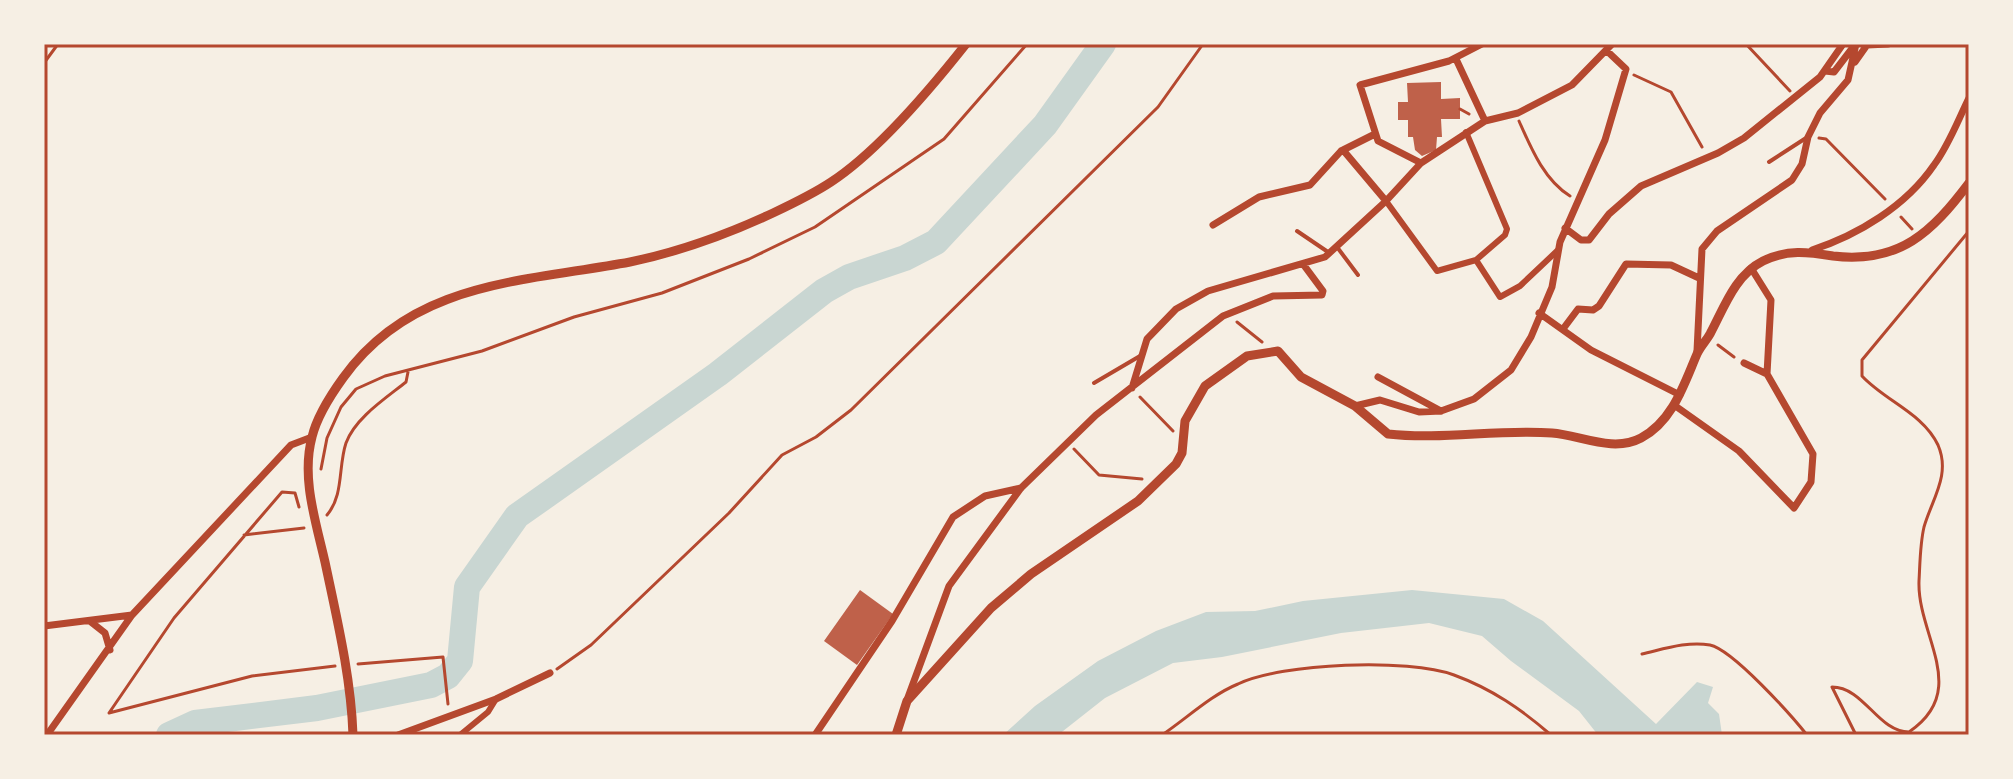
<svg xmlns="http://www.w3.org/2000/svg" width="2013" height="779" font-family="'Fira Sans',sans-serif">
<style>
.water{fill:#c9d6d2}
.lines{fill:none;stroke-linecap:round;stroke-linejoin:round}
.river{stroke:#c9d6d2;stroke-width:26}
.building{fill:#bf614a}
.path{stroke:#b5482f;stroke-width:3}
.service{stroke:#b5482f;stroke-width:4}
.pedestrian{stroke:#b5482f;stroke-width:6}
.minor{stroke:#b5482f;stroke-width:7}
.tertiary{stroke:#b5482f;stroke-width:9}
.neatline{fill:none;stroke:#b5482f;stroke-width:3}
</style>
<rect width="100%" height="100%" fill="#f6efe4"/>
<path class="water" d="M1412,590L1504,599L1543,621L1656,724L1697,682L1713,687L1708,703L1719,714L1722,735H1598L1579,711L1511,661L1482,636L1429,623L1341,633L1222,657L1173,663L1105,698L1058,735H1003L1035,706L1098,661L1156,631L1206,612L1255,611L1303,601Z"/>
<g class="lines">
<path class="river" d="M169,735L195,723L317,708L431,685L448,676L460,661L467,587L517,516L718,374L824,291L849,277L905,258L936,242L1045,125L1103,44"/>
</g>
<path class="building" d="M1441,82V99L1460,98V119H1441L1442,137H1437L1436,150L1422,156L1415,150L1413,137H1408V120H1398V102H1408L1407,83Z
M860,590L893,614L857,665L824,641Z"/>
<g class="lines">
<path class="path" d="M1746,44L1790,91
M44,63L58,44
M1634,75L1671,92L1702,147
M1460,109L1469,114
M1519,121C1531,148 1544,180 1570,196
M1819,138L1826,139L1885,199
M1901,217L1912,229
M1237,322L1262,342
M1718,345L1734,357
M1140,397L1173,431
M1074,449L1099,475L1142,479
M321,469L327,438L341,407L356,389L385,376L482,351L574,317L662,293L749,259L815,227L944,139L1027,44
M299,507L295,493L282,492L174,618L109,713L252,676L335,666
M327,515C344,495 338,467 346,443C355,418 386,398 406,382L408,372
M244,535L304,528
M1642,654C1664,649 1687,641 1710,645C1733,650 1791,715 1807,735
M358,664L443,657L448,704
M557,669L591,645L729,513L782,455L816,437L851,410L1158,107L1203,44
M1162,735C1186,719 1211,695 1238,684C1282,663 1408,658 1454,675C1492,689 1521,709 1551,735
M1856,735L1832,687C1864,687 1878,732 1909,732C1971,690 1917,636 1919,581C1920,564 1920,544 1924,527C1932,499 1951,475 1938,445C1923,413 1885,401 1862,376V360L1969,231"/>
<path class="service" d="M1769,162L1806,138
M1297,231L1328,252
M1337,247L1358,275
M1094,383L1140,356"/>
<path class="pedestrian" d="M1466,132L1507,229L1505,235L1476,260
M1386,201L1437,271L1476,260L1500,297L1520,286L1557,251
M460,735L488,712L496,699"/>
<path class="minor" d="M1456,59L1485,121
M1855,62L1867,45L1888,44
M1825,71L1834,72L1854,46
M1343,150L1386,201
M1421,163L1378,141L1360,85L1449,61L1482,44
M1213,225L1259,197L1310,185L1341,151L1375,134
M1565,228L1581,240H1589L1609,214L1641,186L1718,153L1744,138L1820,77L1843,44
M1812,250C1858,235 1906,206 1934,165C1949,145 1958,120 1969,98
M1539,313L1591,350L1680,395
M1563,329L1578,309L1593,310L1599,306L1626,264L1671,265L1699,278
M1697,351L1702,249L1717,231L1792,180L1802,164L1808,137L1820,113L1848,80L1856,44
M1744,363L1767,374
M1378,377L1441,411
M1132,388L1147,339L1176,309L1208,291L1325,257L1386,201L1421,163L1485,121L1518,113L1572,85L1612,44
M1674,405L1739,451L1794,508L1811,482L1813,454L1767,374L1771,300L1751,268
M1355,406L1380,400L1419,412L1441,411L1474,399L1511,370L1531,337L1552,287L1560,242L1605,140L1626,69L1607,51
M91,622L105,633L110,650
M44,626L132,615
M907,700L949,586L1021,488L1096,415L1223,316L1273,296L1322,295L1323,291L1303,264
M47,735L132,615L291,445L312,437
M398,735L496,699L550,673
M815,735L892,621L953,517L985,496L1021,488"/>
<path class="tertiary" d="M353,735C351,677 337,619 325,562C316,522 301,478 312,437C317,416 330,396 343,378C412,281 523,282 630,262C678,252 728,234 773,213C792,204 813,194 831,182C877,152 932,87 966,44
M896,735L907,701L991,608L1031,574L1138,501L1176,464L1182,453L1185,421L1205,386L1247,356L1278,351L1301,377L1355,406L1388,434C1442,440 1497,429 1552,433C1580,435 1613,453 1641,438C1673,421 1684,384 1697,354C1700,347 1706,341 1710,334C1724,308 1735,275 1763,261C1787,249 1808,252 1833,256C1900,264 1932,232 1969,183"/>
</g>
<rect width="2013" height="779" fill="none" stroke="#f6efe4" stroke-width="92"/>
<rect x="46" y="46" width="1921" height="687" class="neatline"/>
</svg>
